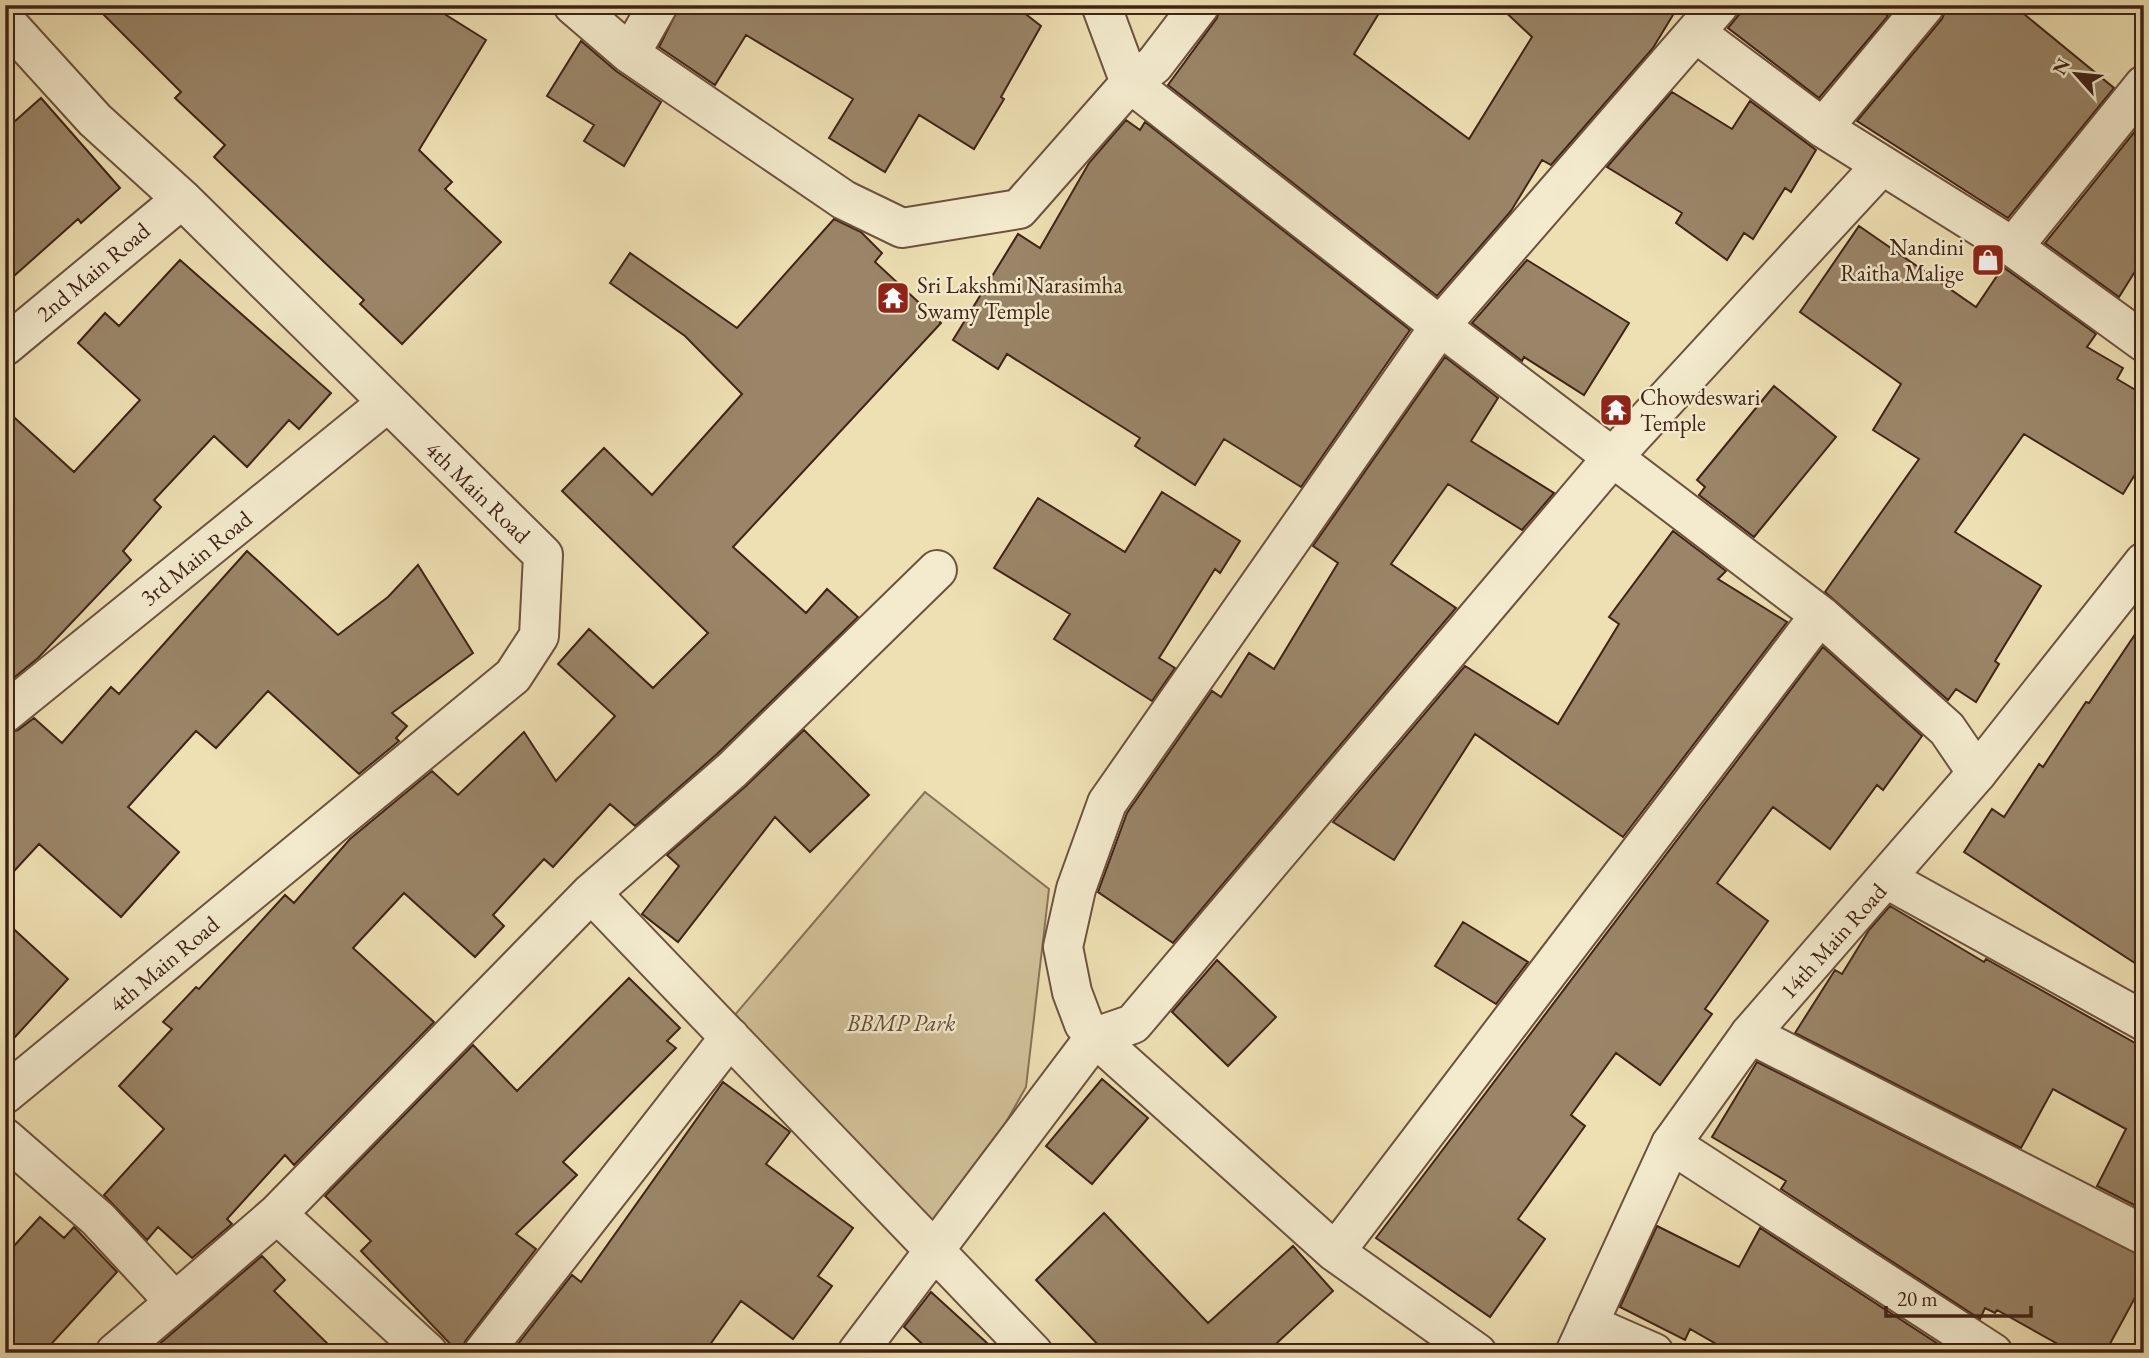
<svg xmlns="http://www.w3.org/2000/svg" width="2149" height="1358" font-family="'EB Garamond',serif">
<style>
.green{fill:#d0c098;stroke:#887258;stroke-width:2}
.building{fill:#9a8568;stroke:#402317;stroke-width:2}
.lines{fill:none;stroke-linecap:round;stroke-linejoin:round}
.minor-casing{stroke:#6c523e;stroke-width:42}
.tertiary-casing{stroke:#6c523e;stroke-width:42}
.minor{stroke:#f4ebce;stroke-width:38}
.tertiary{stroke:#f4ebce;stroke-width:38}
.labels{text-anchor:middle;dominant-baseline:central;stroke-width:5;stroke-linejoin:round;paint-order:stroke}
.poi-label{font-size:23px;fill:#402317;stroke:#f4ebce;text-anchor:start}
.street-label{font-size:23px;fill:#402317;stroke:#f4ebce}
.park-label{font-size:23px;font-style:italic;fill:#644a37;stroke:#f4ebce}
</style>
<rect width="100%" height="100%" fill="#eee0b3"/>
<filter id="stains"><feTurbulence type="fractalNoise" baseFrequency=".00286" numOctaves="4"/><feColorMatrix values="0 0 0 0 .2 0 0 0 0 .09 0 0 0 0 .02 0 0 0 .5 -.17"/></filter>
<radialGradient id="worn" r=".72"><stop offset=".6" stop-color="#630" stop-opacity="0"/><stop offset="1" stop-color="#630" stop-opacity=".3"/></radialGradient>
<path class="green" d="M925,792L1049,889L1026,1087L937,1244L722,1030Z"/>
<path class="building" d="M94,5H430L486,40L419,150L452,182L445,189L501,242L402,344L360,304L364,300L214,157L225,145L175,98L181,92Z
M680,5H1014L1041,26L1001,97L1004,99L974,149L919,115L885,172L829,138L853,99L746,35L715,85L659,47Z
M1221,5H1384L1354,54L1469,139L1532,37L1498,5H1679L1653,48L1551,165L1542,160L1511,211L1437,296L1168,85L1217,18Z
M1747,5H1875L1888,16L1819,98L1728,28Z
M1948,5H2013L2114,88L2008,218L1857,121L1942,19Z
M581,41L616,71L661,102L624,166L584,141L594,125L547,96Z
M1672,92L1732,129L1750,101L1816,150L1791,192L1785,188L1753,239L1744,233L1727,260L1676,223L1682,213L1607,167Z
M41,98L120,188L81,223L78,219L5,284V130Z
M1126,120L1140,130L1145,122L1410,330L1301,487L1224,439L1195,485L1135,446L1140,438L1007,354L998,369L953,340L1018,234L1040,248L1089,163Z
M2144,120V257L2119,297L2045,243Z
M834,219L861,232L882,253L875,262L941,323L733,547L806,613L827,589L858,617L717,754L635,826L610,804L553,867L544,859L493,915L504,926L475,957L404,893L353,948L434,1022L294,1165L285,1155L227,1219L232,1224L192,1258L158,1227L147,1240L104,1195L164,1129L119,1086L172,1029L163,1022L196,987L199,989L285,895L294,903L350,839L432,771L458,795L524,732L556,781L615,716L558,664L589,629L653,688L708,633L562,491L604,448L652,495L742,394L685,336L610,283L630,253L737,328Z
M1859,226L1976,307L2003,267L2096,334L2087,347L2123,368L2117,379L2144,395V460L2123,494L2024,434L1955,532L2041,586L1995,661L1999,664L1976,702L1956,689L1948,700L1825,592L1919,459L1873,430L1901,384L1800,312Z
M180,260L331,393L299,429L289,420L247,467L214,436L154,500L161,507L123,551L131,560L38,658L5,685V409L74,472L140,400L78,343L105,313L119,326Z
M1527,260L1629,323L1584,395L1524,357L1522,361L1472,323Z
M1445,357L1498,398L1471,441L1554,493L1522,530L1448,484L1391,564L1456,608L1173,943L1098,892L1127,813L1212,691L1221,697L1249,653L1274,669L1338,563L1313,546Z
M1774,386L1836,437L1754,537L1699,495L1705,487L1697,480Z
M1162,492L1240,541L1220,573L1215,569L1159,658L1175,668L1152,701L1054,639L1070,614L994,568L1038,498L1125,552Z
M1673,531L1726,571L1718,579L1787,622L1623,837L1475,734L1394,860L1333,822L1465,666L1558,724L1619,624L1609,617Z
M247,551L338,635L388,597L418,565L473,653L392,713L407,726L396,738L399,741L359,774L268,691L216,748L196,731L128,807L179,852L121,917L39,844L5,881V734L18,730L34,718L62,743L111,687L119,694Z
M2144,621V969L1964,852L1992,809L2004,817L2039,764L2043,767L2086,702L2089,703Z
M1823,647L1922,736L1883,790L1877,785L1830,849L1773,807L1717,883L1768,921L1705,1009L1712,1014L1660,1085L1616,1053L1571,1115L1585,1126L1518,1219L1545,1239L1490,1317L1376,1238Z
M804,730L869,795L810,852L775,817L678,942L642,914L679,866L667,855L746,786Z
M1890,906L1984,962L1986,959L2144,1048V1210L2097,1186L2126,1129L2053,1089L2021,1148L1795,1033L1835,970L1842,974L1869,930Z
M5,921L68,979L5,1048Z
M1463,922L1528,962L1496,1004L1435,966Z
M1217,960L1276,1017L1228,1066L1172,1012Z
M629,978L680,1028L667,1041L676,1048L563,1162L577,1175L516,1234L536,1249L466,1340L459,1353L361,1251L371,1241L325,1196L473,1045L517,1091Z
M1757,1062L2144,1257V1281L2105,1353H2074L1997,1310L1995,1313L1985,1308L1980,1319L1781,1189L1786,1181L1712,1137Z
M1102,1079L1148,1118L1092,1184L1046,1146Z
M723,1082L790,1132L766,1164L853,1228L818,1276L832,1286L793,1339L741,1301L704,1353H511L572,1275L581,1282Z
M1104,1213L1208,1323L1293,1246L1333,1291L1266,1353H1106L1036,1280Z
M40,1217L64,1238L74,1227L117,1272L43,1353H5V1256Z
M1657,1226L1739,1267L1760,1228L1952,1353H1732L1690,1329L1685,1340L1620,1307Z
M262,1256L285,1280L274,1291L337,1353H149Z
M931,1292L998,1353H932L904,1327Z"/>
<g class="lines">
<defs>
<path id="minor" d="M573,5L630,54L844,200L902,228L1019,209L1130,83L1154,65L1200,5
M1101,5L1130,83L1440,326L1820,615L1947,729L1977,773
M1719,5L1440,326L1107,803L1076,889L1063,947L1072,992L1084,1024L1095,1037L1133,1024L1612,458L1882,165
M5,21L95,120L182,199L543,555L539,636L513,676L5,1094
M1696,33L1823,128L2013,247L2144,342
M630,54L658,5
M1823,128L1925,5
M2013,247L2144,85
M5,346L182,199
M5,713L387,403
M1887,879L2144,1021
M591,893L1033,1353
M1750,1034L2144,1235
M5,1138L98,1219L175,1302L115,1353
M1671,1144L1993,1353
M277,1214L428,1353
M1335,1252L1820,615
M175,1302L277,1214L591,893L732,770L937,570
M1588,1324L1654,1353
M483,1353L730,1037
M857,1353L1095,1037L1335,1252L1477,1353"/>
<path id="tertiary" d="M1575,1353L1671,1144L1750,1034L1977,773L2144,562"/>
</defs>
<use href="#minor" class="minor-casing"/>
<use href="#tertiary" class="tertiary-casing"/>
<use href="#minor" class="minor"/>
<use href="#tertiary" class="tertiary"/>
</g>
<defs>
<symbol id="shop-square" viewBox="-11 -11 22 22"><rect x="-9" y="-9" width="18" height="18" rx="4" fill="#8f2418" stroke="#f4ebce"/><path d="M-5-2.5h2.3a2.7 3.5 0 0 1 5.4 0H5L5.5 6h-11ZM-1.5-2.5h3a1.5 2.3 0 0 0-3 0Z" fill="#fff"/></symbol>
<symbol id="temple-square" viewBox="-11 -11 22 22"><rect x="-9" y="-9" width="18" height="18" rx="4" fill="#8f2418" stroke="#f4ebce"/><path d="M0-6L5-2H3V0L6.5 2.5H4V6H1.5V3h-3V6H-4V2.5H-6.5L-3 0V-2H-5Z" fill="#fff"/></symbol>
</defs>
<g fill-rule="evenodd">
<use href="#shop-square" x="1969" y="241" width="38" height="38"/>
<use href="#temple-square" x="874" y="279" width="38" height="38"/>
<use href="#temple-square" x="1597" y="391" width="38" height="38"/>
</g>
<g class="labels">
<g class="poi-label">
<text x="1964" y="247" text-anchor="end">Nandini<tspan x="1964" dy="26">Raitha Malige</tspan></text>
<text x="917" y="285">Sri Lakshmi Narasimha<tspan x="917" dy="26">Swamy Temple</tspan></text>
<text x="1640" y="397">Chowdeswari<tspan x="1640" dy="26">Temple</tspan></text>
</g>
<g class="street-label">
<text transform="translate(93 272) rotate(-40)">2nd Main Road</text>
<text transform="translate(478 492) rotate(44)">4th Main Road</text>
<text transform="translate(196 558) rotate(-39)">3rd Main Road</text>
<text transform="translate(1833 941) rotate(-48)">14th Main Road</text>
<text transform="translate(164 964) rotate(-40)">4th Main Road</text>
</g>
<g class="park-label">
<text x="901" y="1023">BBMP Park</text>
</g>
</g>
<rect width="2149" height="1358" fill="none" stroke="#eee0b3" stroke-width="28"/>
<rect x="7" y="7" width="2135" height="1344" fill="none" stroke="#402317" stroke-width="3.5"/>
<rect x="14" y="14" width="2121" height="1330" fill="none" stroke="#402317" stroke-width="2"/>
<g transform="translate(2076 74) rotate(297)" stroke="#f4ebce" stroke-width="5" paint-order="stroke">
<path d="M0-5L12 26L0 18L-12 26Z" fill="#402317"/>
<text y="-10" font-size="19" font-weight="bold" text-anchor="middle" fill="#402317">N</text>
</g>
<path d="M1886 1306v10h145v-10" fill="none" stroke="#402317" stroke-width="3.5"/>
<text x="1897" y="1306" font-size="21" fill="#402317" stroke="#f4ebce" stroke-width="5" paint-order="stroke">20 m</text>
<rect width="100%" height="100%" filter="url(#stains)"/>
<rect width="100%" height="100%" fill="url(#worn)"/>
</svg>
